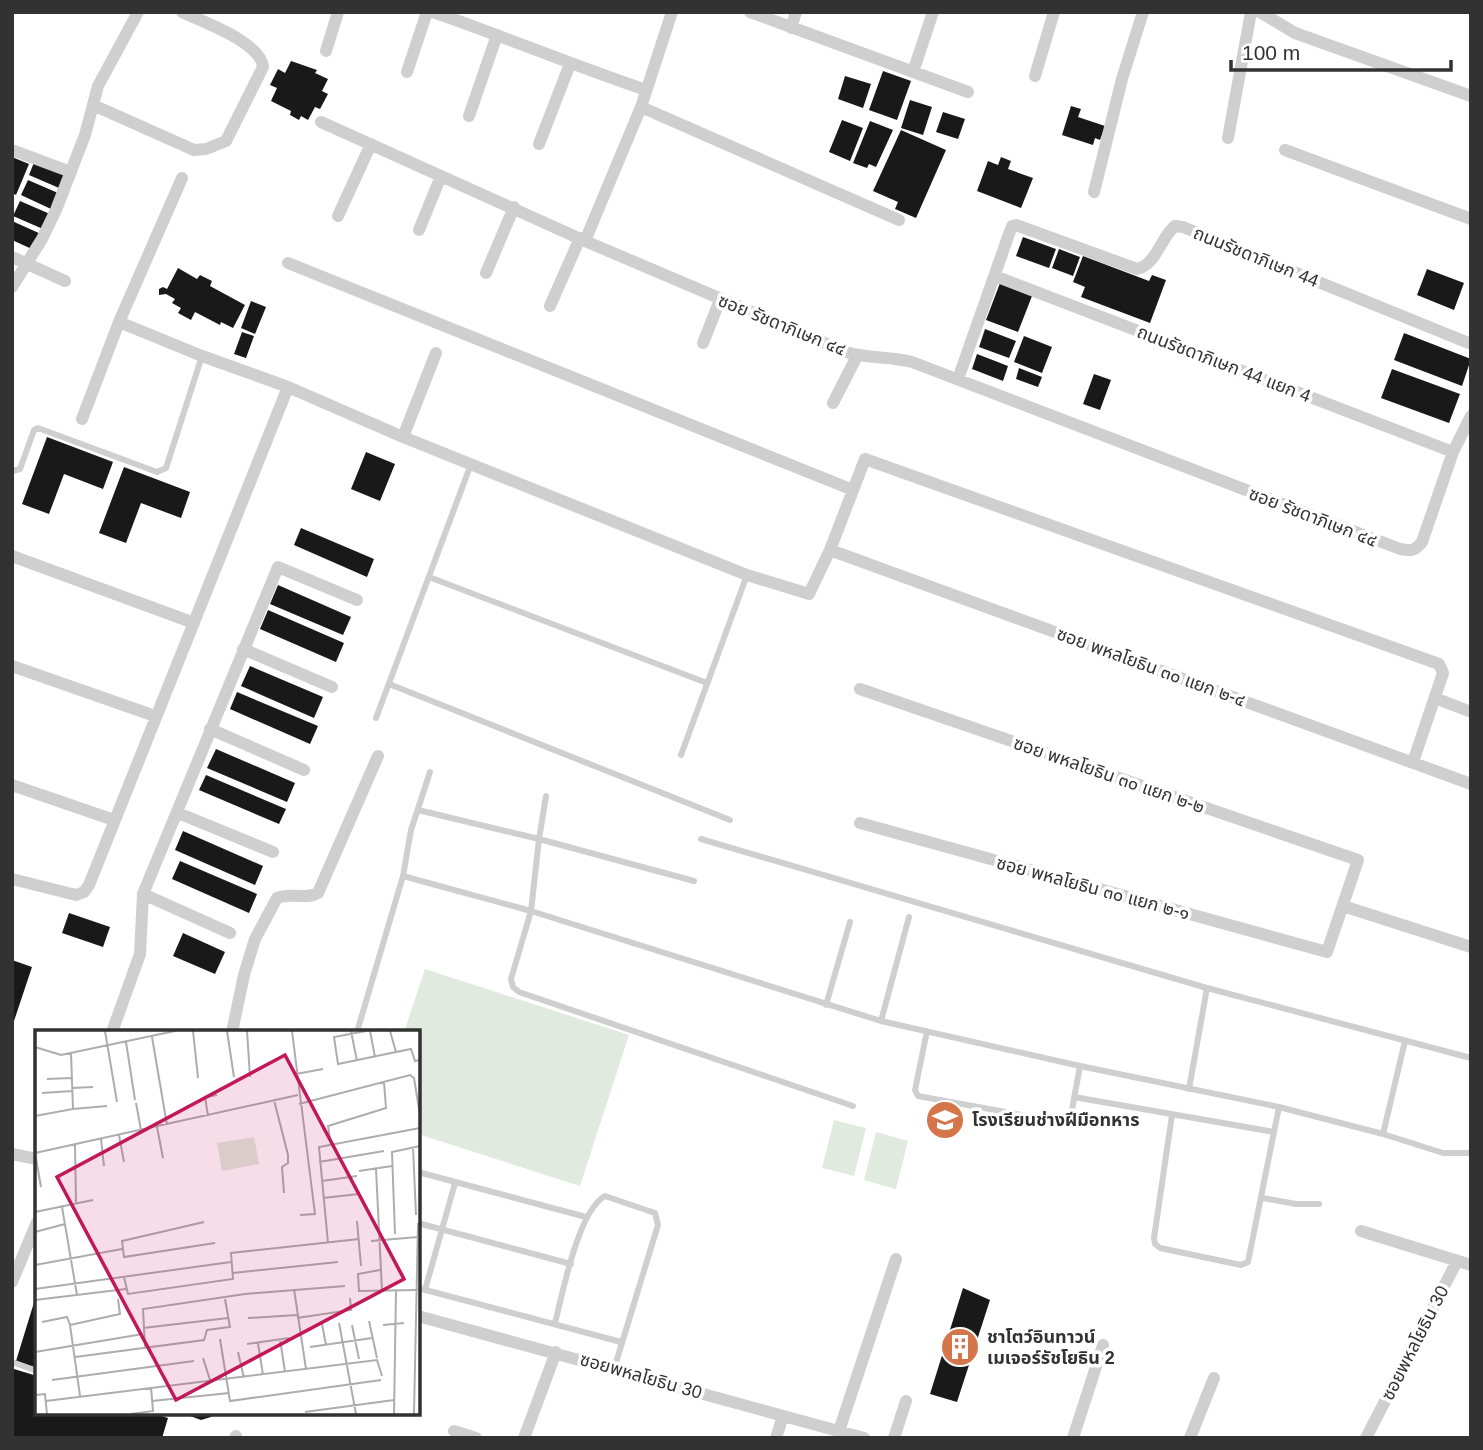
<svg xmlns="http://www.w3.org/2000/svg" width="1483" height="1450" font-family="Helvetica,'Noto Sans Thai',sans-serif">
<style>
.green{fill:#e1eadf}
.building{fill:#191919}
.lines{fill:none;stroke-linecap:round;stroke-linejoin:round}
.service{stroke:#cfcfcf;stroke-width:6}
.minor{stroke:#cfcfcf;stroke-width:12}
.labels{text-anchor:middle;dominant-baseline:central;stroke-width:7;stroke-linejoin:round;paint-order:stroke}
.street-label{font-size:18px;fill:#323232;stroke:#fff}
.poi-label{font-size:18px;font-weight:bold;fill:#323232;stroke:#fff;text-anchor:start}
.inset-road{fill:none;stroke:#adadad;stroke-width:2}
.view{fill:#c2185b;fill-opacity:0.15;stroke:#c2185b;stroke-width:3.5}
.inset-edge{fill:none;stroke:#323232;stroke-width:3.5}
</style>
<rect width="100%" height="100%" fill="#fff"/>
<path class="green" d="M425,969L629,1035L580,1186L418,1134V1032H404Z
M834,1120L866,1128L854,1176L822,1168Z
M876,1132L908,1141L896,1189L864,1180Z"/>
<path class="building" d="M291,61L317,70L315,73L328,79L322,91L328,94L320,109L315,107L308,120L301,116L299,120L290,115L291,111L271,101L277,88L270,85L278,69L285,73Z
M883,71L911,81L897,120L869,110Z
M845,76L871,84L863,108L838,99Z
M910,100L932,107L923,135L901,128Z
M1071,106L1081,109L1078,117L1105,126L1100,140L1095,138L1093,145L1062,135Z
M943,112L965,119L958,139L936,132Z
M842,120L863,128L850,161L829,152Z
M870,121L893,130L876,167L869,164L867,168L853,163Z
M901,130L946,150L916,218L895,209L898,202L873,191Z
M12,157L29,164L16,195L12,193Z
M1001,157L1011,161L1008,169L1033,178L1021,208L977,191L988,161L998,165Z
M35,160L66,173L59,188L29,175Z
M28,180L58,193L51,209L21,195Z
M20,201L50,214L43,229L13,216Z
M12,221L41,234L34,250L12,240Z
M1023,237L1056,249L1049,268L1016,256Z
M1059,249L1080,257L1073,276L1052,268Z
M1083,256L1149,281L1152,275L1166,280L1150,323L1081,297L1085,287L1073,282Z
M178,268L197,279L200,275L212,281L210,286L245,305L233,328L221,322L220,325L195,312L191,320L178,313L181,308L172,303L175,299L166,294L159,295V289L163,287L167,289Z
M1427,269L1464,283L1454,310L1417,295Z
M1000,283L1032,296L1018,332L986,320Z
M251,301L266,307L255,334L241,328Z
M985,329L1016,341L1009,358L979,347Z
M242,332L254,336L246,358L234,354Z
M1404,333L1471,359L1462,386L1394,360Z
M1024,336L1052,347L1042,373L1014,362Z
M977,354L1008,366L1003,381L972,369Z
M1019,368L1042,377L1038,387L1016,379Z
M1392,369L1460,394L1449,423L1381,398Z
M1094,374L1111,380L1100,410L1083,404Z
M47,437L113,462L103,489L64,474L49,514L22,504Z
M366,452L395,464L380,501L351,489Z
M124,467L190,492L181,518L141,503L126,543L99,533Z
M301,528L374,559L367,577L294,545Z
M278,585L351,617L343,635L270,604Z
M268,610L344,643L336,662L260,629Z
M250,666L323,697L314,718L241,686Z
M237,692L318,726L310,744L230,709Z
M216,749L295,783L287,802L207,768Z
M206,775L286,809L279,824L199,790Z
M183,831L263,866L255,885L175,850Z
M180,861L257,894L249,913L172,879Z
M69,913L110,927L103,947L62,933Z
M183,933L225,952L215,974L173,956Z
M12,960L32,967L13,1024H12Z
M963,1288L990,1300L957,1402L930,1394Z
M36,1296H37V1368L16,1361Z
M14,1369L37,1376V1413H152L168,1418L162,1438H12Z
M182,1413H215L211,1417L201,1420Z"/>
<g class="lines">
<path class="service" d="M12,471L20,469L34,430L38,428L157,472L166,468L202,356
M429,577L707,683
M389,684L730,820
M376,718L471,464
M681,755L747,575
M546,796L539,839L531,911L511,979L513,987L519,992L853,1106
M418,810L539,839L694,881
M701,839L1207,988L1471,1058
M403,876L531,911L881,1021L1080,1066L1279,1107L1383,1134L1443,1153H1471
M826,1005L850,922
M881,1021L909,917
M927,1031L915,1090L918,1096L1060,1122L1067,1120L1071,1115L1080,1066
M357,1032L403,876L411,830L430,772
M1189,1089L1207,988
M1074,1097L1274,1132
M1172,1115L1154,1238L1155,1244L1160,1248L1241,1265L1248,1262L1279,1107
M1383,1134L1405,1041
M418,1172L586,1217
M1263,1198L1296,1204H1319
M418,1223L571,1264
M418,1288L621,1342
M425,1290L455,1183
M555,1323C563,1292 578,1211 605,1196L655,1213L658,1225L614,1369
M12,1362L37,1371"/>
<path class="minor" d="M433,12C505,37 575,66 646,90
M750,12L968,92
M1260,12L1295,33L1471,96
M791,28L796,12
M326,51L338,12
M407,72L427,12
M913,72L933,12
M1035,76L1054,12
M93,105L194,150L206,149L226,141L263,67C261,42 203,22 182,12
M641,107L899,220
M469,116L497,35
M321,122L585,241L846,352C868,359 889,356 912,362L1400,549C1411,551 1415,551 1422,542L1453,452L1471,416
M1228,138L1251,12
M539,144L570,64
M12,150L71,172
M1285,150L1471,219
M1094,192L1122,79L1143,12
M338,216L371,144
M419,230L441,176
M585,241L641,107L672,12
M12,257L65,281
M288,263L853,490
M486,273L514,207
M995,276L1453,452
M12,287L42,239L56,210L85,135L98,86L138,12
M550,306L580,238
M119,322L202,356L288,387L403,437L747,575L809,594L830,550L865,459L1439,664L1443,673L1413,762
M703,343L720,300
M958,379L1009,234L1012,226L1016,225L1137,269C1156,265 1161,237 1175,226L1183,227L1471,344
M833,403L857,356
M82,419L119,322L182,178
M403,437L436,353
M830,550L1471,784
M12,556L194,623
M243,649L332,687
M12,666L155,716
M1435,698L1471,712
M210,729L304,770
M12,785L114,820
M178,813L273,852
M860,823L1327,952L1358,860L860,689
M12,879L76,895L84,892L89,885L288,387
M143,894L230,933
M1343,906L1471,947
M112,1032L140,954L143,894L278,567L357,600
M232,1032L244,975L255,939L277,898C290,892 306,900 318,893L378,756
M12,1154L37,1159
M1361,1231L1471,1265
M12,1282L37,1222
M418,1316L864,1438
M454,1431L476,1438
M839,1431L896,1259
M235,1438L236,1436
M524,1438L556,1352
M776,1438L783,1416
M894,1438L906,1401
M1073,1438L1103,1345
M1190,1438L1214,1378
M1366,1438L1457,1261"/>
</g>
<defs>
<symbol id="university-disc" viewBox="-11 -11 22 22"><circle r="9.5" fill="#d47649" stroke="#fff"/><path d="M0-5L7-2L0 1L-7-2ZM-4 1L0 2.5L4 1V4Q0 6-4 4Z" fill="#fff"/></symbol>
<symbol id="building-disc" viewBox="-11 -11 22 22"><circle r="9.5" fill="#d47649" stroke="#fff"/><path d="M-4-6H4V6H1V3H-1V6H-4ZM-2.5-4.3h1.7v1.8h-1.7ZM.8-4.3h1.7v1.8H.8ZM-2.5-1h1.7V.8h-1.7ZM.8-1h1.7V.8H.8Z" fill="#fff"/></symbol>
</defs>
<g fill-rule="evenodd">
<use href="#university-disc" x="923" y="1098" width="44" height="44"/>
<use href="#building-disc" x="938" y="1325" width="44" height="44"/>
</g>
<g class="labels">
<g class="street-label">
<text transform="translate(1256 257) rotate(22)">ถนนรัชดาภิเษก 44</text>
<text transform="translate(782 325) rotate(22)">ซอย รัชดาภิเษก ๔๔</text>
<text transform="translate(1224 364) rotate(21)">ถนนรัชดาภิเษก 44 แยก 4</text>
<text transform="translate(1313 517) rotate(21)">ซอย รัชดาภิเษก ๔๔</text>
<text transform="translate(1151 667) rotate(20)">ซอย พหลโยธิน ๓๐ แยก ๒-๔</text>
<text transform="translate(1109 775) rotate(19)">ซอย พหลโยธิน ๓๐ แยก ๒-๒</text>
<text transform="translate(1093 888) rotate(15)">ซอย พหลโยธิน ๓๐ แยก ๒-๑</text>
<text transform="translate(1415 1343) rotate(-63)">ซอยพหลโยธิน 30</text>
<text transform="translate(641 1376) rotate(16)">ซอยพหลโยธิน 30</text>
</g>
<g class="poi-label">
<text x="972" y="1120">โรงเรียนช่างฝีมือทหาร</text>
<text x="987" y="1337">ชาโตว์อินทาวน์<tspan x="987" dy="21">เมเจอร์รัชโยธิน 2</tspan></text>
</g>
</g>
<g transform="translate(35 1030)">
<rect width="385" height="385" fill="#fff"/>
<path d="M219,107L224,134L187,141L182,113Z" fill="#e1eadf"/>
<path class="inset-road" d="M70,1L82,72M158,1L163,48M192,1L199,47M212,1L215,47M257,1L280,184L265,185M316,1L322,31M331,1L299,7L303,34L361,22M335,1L340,27M355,1L361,22L376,19L380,31L385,30M117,7L132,95M91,12L100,70M0,17L26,25L140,1M261,44L288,39M12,49L36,48M37,58L58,57M7,63L37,61M239,70L253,125V133L247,137L249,163M101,73L106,100M264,74L375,45L379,48L385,85M38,79L72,76M0,86L38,79L36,23M173,86L170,67L182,65M122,97L128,128M84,105L89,132M66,109L69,136M295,109L293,96L351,78L349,52M40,114L41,174M378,117L381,185M0,123L263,65M0,123L6,157M284,132L349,121M341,139L347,261M324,141L357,136M287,151L322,146M288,168L324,164M27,177L42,265M0,182L58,170M322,191L326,236M169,192L87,211L89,227L180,213M0,202L30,194M360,204L357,122L385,116M336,211L383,207M293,213L284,117L385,98M0,235L87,219M345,240L323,244L324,261L383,260M198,243L303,232M89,247L93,264L198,249L196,223L324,209M0,259L196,232M259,259L271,339M0,270L91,259M213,288L262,285M262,288L316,280L315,268M334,291L342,328M7,292L32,287L35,295M304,293L321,384M287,294L291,315M317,295L324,329M348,295L369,293M108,298L193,288M185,309L195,371L346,350M245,309L250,342M223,313L228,345M212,314L254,308M110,317L108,279L210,264L310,256M275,317L337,308M0,322L108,304M203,322L209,348M40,327L169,310L172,300L195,297L190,269M168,328L175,350M17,350L159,331M0,365L10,364L12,384M45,366L35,295L85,284L83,269M11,371L342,330L347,346M117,371L194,363M270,382L359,370M96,384L118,381L116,357M359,384L361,261M379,384L383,193"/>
<path class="view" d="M250,25L369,249L141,370L22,147Z"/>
<rect width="385" height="385" class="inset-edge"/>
</g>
<rect width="1483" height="1450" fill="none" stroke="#323232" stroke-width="28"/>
<path d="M1231 60v10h220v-10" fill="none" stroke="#323232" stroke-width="3.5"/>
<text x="1242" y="60" font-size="21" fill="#323232" stroke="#ffffff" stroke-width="5" paint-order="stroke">100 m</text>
</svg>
